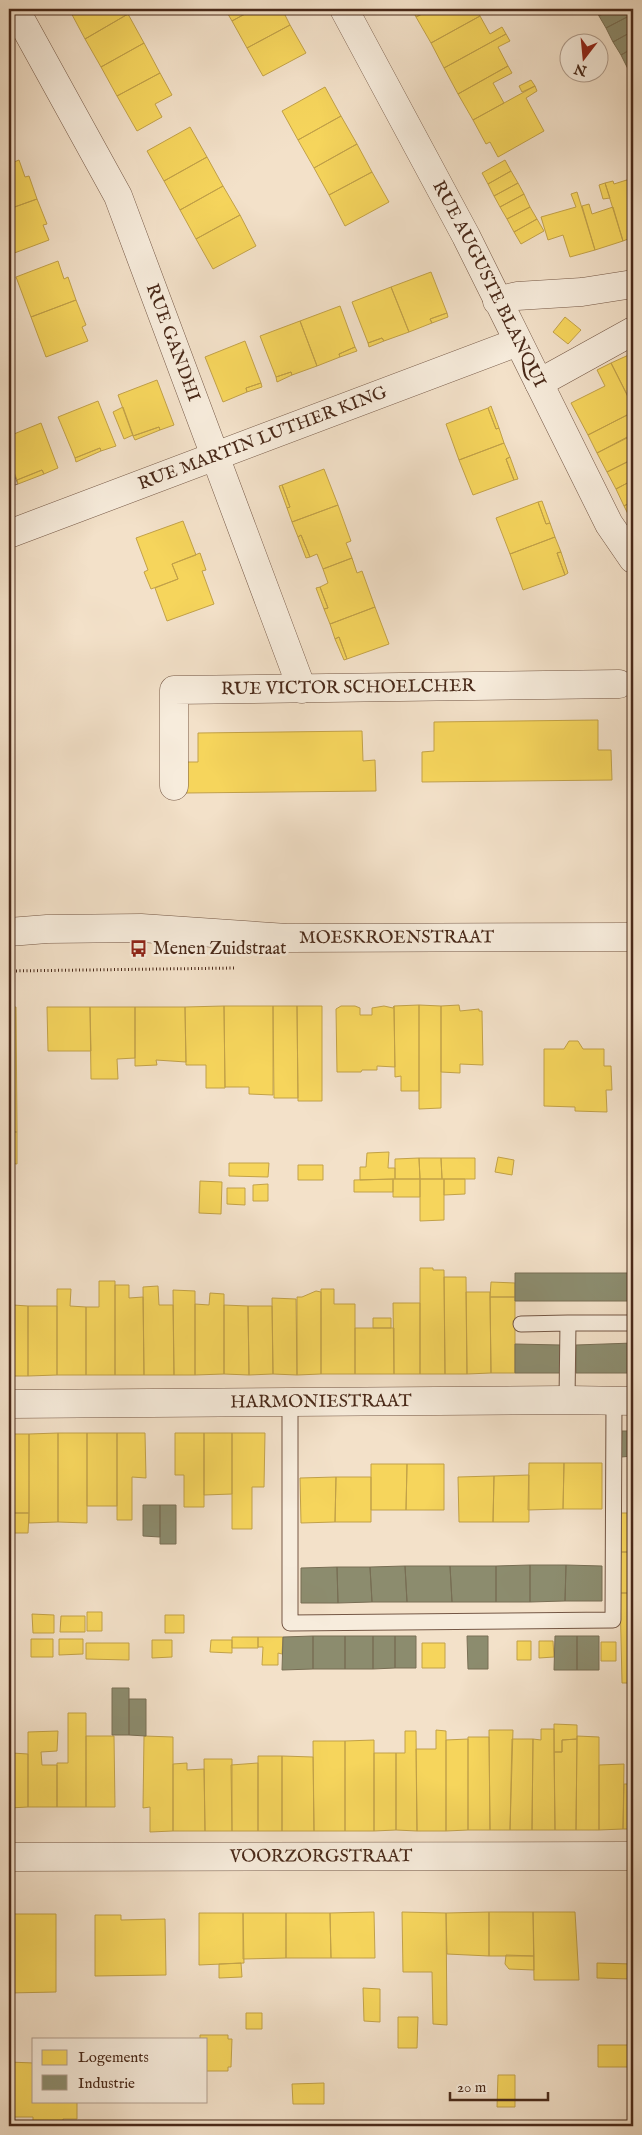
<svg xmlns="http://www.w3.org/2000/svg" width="642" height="2135" font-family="'IM FELL English',serif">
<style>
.green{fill:#d6c2ab;stroke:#907662}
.homes{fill:#f6d55c;stroke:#c2a148}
.industry{fill:#8c8c6e;stroke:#786e54}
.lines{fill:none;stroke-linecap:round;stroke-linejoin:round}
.service-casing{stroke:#745745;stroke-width:17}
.minor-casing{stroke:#745745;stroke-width:29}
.tertiary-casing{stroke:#745745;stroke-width:29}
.path{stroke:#492919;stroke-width:3;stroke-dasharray:1 2.5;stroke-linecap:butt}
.service{stroke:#f7ecdc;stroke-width:15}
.minor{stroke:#f7ecdc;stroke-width:28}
.tertiary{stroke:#f7ecdc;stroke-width:28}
.labels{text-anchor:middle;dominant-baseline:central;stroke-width:5;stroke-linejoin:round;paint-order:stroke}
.street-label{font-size:18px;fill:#492919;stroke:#f7ecdc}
.poi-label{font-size:18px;fill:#492919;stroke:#f7ecdc;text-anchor:start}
</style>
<rect width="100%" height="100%" fill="#f3e1c9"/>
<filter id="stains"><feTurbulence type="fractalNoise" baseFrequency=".004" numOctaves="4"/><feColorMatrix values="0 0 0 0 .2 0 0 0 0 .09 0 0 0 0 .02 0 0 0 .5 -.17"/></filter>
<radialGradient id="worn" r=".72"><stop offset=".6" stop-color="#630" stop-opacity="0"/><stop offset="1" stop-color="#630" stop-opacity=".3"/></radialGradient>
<path class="green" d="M9,462L18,484L9,487Z"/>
<path class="homes" d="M69,9H125L128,14L85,39Z
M225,9H254L232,21Z
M254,9H282L290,25L247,48L232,21Z
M412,9H432L416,17Z
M432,9H477L480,16L431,43L416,17Z
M128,14L144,43L101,67L85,39Z
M480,16L490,34L502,27L506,34L444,68L431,43Z
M290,25L306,53L263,76L247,48Z
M506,34L510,41L498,47L508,66L458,94L444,68Z
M144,43L160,73L117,96L101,67Z
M508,66L512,73L493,83L504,103L473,120L458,94Z
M160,73L172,95L155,104L162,117L137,131L117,96Z
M531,80L535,86L522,92L519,86Z
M535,86L537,91L526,98L544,131L498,157L490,142L486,144L473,120Z
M325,87L341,116L298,140L282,111Z
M341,116L357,144L314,168L298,140Z
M190,127L207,157L164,181L147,151Z
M357,144L372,172L329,195L314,168Z
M207,157L223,186L180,210L164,181Z
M19,160L25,177L29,176L37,199L9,209V164Z
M505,160L511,171L488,184L482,173Z
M511,171L518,183L494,196L488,184Z
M372,172L389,202L345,226L329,195Z
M633,178V237L623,241L605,183L613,181L614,184Z
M518,183L524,194L500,207L494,196Z
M605,183L610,198L603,199L599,185Z
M223,186L240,215L196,239L180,210Z
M577,192L595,250L570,257L563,235L548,240L541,217L576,207L571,194Z
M524,194L530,207L507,219L500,207Z
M37,199L47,224L43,225L49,240L9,255V209Z
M589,204L592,214L613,207L623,241L595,250L582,206Z
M530,207L537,219L514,232L507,219Z
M240,215L256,246L213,269L196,239Z
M537,219L544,231L521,244L514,232Z
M58,261L64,279L68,277L76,300L31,317L16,277Z
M431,272L447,313L430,319L432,323L409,332L391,287Z
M391,287L409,332L384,341L382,338L368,343L352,302Z
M76,300L86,325L82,327L88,341L46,357L31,317Z
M340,306L355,347L339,354L340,357L317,366L300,321Z
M447,313L448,317L432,323L430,319Z
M565,317L581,330L568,344L553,332Z
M300,321L317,366L292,375L291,372L276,377L260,336Z
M382,338L384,341L369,347L368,343Z
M245,341L261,383L246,388L247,392L223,402L205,357Z
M355,347L357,351L340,357L339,354Z
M633,353V403L632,404L611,363Z
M611,363L633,407V412L588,435L571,403L605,386L597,370Z
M291,372L292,375L277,382L276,377Z
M157,380L174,425L160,430L159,427L133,436L118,395Z
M261,383L262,387L247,392L246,388Z
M98,401L116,446L101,451L100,448L75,458L58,417Z
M491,406L499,428L496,429L488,408Z
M123,407L133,435L124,439L113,412Z
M488,408L496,429L499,428L504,443L459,460L446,424Z
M633,412V435L597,453L588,435Z
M41,423L58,468L44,474L42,470L17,480L9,459V436Z
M159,427L160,430L135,440L133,436Z
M631,435L633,439V459L607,472L597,453Z
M504,443L510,457L506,459L514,480L473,495L459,460Z
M100,448L101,451L76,462L75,458Z
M510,457L518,479L514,480L506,459Z
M633,459V480L616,489L607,472Z
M324,469L338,505L292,522L287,508L290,507L282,485Z
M42,470L44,474L18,484L17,480Z
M633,480V501L624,506L616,489Z
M282,485L290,507L287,508L279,486Z
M542,501L550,523L546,524L538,502Z
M633,501V521L632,522L624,506Z
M538,502L546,524L550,523L555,537L510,554L496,518Z
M338,505L351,541L346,543L352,558L323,569L317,554L310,557L301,535L298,537L292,522Z
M183,521L196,555L172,564L178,579L151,589L144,572L148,570L136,538Z
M301,535L310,557L306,558L298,537Z
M555,537L561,552L557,553L565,575L523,590L510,554Z
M561,552L568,573L565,575L557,553Z
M200,553L206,570L202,571L214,604L167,621L155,588L178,579L172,564Z
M352,558L357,573L362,571L375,607L330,624L324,609L328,608L320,587L328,583L323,569Z
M320,587L328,608L324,609L316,588Z
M375,607L389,644L347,659L339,637L335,639L330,624Z
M339,637L347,659L344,660L335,639Z
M598,720V750H611L612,780L422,782V752L434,751V722Z
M362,731L363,761L375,760L376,791L186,793V762H198V733Z
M419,1005L441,1006V1108L419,1109Z
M419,1005V1091H401V1076L395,1077L394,1006Z
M459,1005L460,1011L479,1009V1011H482L483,1065L460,1064V1073L441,1072V1006Z
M224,1006L225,1088H206V1065H186L185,1007Z
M224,1006H273V1095L249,1094V1087H225Z
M273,1006H297L298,1098H274Z
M297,1006H322V1101H298Z
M341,1006H355L360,1008V1015H372V1008L384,1006L393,1008L394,1006L395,1067L377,1066V1070H362L361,1072H337L336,1009Z
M9,1007H16L17,1132H9Z
M47,1007H90L91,1051H48Z
M90,1007H135V1058L117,1059L118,1079H91Z
M135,1007H185L186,1062L156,1060L157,1065L135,1066Z
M569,1041H578L583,1049H604V1066H611L612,1090H606L607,1112L575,1111V1107L544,1106V1049H564Z
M9,1132H17V1164L9,1163Z
M389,1152L388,1168H395V1179L360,1180V1167H366L367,1153Z
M498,1157L514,1160L512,1175L495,1172Z
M419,1158H441L442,1179H420Z
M419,1158L420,1179H395V1159Z
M441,1158H475V1179H442Z
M229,1163H269L268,1177L229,1176Z
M298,1165H323V1180H298Z
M393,1179V1192H354V1180Z
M393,1179H420V1197H393Z
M420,1179H444V1220L420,1221Z
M444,1179H465V1194L444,1195Z
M200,1181L222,1182L221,1214L199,1213Z
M268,1184V1201H253V1185Z
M227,1188H245V1205L227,1204Z
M420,1268H433V1270H444L445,1374H420Z
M444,1277H466L467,1374H445Z
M99,1281H115V1375H86V1307H99Z
M9,1282H13V1305L28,1306V1376H9Z
M491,1282L515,1283V1297H490Z
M115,1285H129V1298L143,1297L144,1375H115Z
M158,1286L159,1305H173L174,1375H144L143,1287Z
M57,1289H71L70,1306L86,1307V1375H57Z
M321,1289H334V1304H355V1374H321Z
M173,1290L195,1291V1375H174Z
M316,1291L321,1292V1374L297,1375V1297H302Z
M466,1292H490L491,1373L467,1374Z
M210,1293L224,1294V1374L195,1375V1304L209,1305Z
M490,1297H515V1373H491Z
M272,1298L296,1299L297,1375L273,1374Z
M393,1303H420V1374H394Z
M224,1305L248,1306L249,1375L224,1374Z
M28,1306H57V1375L28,1376Z
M248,1306H272L273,1374L249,1375Z
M373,1318H391V1328H373Z
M355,1328H394V1374H355Z
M58,1433V1522L29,1523V1434Z
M58,1433H87V1523L58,1522Z
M87,1433H117V1506H87Z
M117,1433H145L146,1478L132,1477V1520H117Z
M175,1433H204V1507H184V1475H175Z
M204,1433H232V1494L204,1495Z
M232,1433H265L264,1487H252V1529H232Z
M9,1434H29V1513H9Z
M529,1463H564L563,1509L528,1510Z
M564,1463H602V1509H563Z
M371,1464H407L406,1510H371Z
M407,1464H444V1510H406Z
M529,1475V1522H493L494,1476Z
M494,1476L493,1522H459L458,1477Z
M336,1477L335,1522L301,1523L300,1478Z
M336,1477H371V1522H335Z
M9,1513H29L28,1533H9Z
M621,1513H633V1552H621Z
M621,1552H633V1593H620Z
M620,1593H633V1683H622Z
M87,1612H102V1631H87Z
M32,1614L54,1615V1633H33Z
M165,1615H184V1633H165Z
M61,1616H85V1632H60Z
M232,1637H258V1648H232Z
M258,1637H283L282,1654L278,1653V1665H262L263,1647H258Z
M31,1639H53V1657H31Z
M59,1639H83V1654L59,1655Z
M152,1640H172V1657L152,1658Z
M211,1640H232V1653L210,1652Z
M517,1641H531V1660H517Z
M539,1641H553L554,1657L539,1658Z
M601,1642H616V1661H601Z
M86,1643H129V1660L86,1659Z
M422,1643H445V1668H422Z
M68,1713H86V1807H57V1763H68Z
M554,1724L577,1725V1739L562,1740V1752H554Z
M541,1729H554L555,1830H532L533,1739L541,1740Z
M436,1730L446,1731V1831H417L416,1749H436Z
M489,1730H513L510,1830H490Z
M58,1731L57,1751L41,1752L42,1765H57V1807H28V1732Z
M405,1731H416L417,1831L396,1830V1753H405Z
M9,1733H11L12,1753L28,1754V1807L9,1808Z
M86,1736H114L115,1807H86Z
M144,1736L173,1737V1831L150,1832V1807L143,1808Z
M577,1736L599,1737V1830H576Z
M468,1737H489L490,1830H468Z
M468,1739V1830L446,1831V1740Z
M512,1739H533L532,1830H510Z
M577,1739L576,1830H555L554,1752H562V1740Z
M374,1740V1831H345V1741Z
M313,1741H345V1831H314Z
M374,1753H396V1830L374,1831Z
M258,1756H282V1831H258Z
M282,1756L313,1757L314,1831H282Z
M204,1759H232V1831H205Z
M187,1763V1770L204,1769L205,1831H173V1764Z
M258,1763V1831H232L231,1765Z
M624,1764L623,1829L599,1830V1765Z
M624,1784H633V1829H623Z
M374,1912L375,1958H331L330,1913Z
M402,1912L446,1913L447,2025L433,2024L432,1972H403Z
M489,1912V1956L447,1954L446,1913Z
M489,1912H533L534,1956H489Z
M533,1912H575L579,1980H534Z
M199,1913H243L244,1963L199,1965Z
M243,1913H286V1958L243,1959Z
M286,1913H330L331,1958H286Z
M9,1914H56V1992L9,1993Z
M95,1915H121V1920L165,1919L166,1975L95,1976Z
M506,1955L534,1956V1970L509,1969L505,1964Z
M241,1963L242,1977L219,1978V1964Z
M597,1963L632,1964L631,1979L597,1978Z
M363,1988L380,1989V2022L364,2021Z
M246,2013H262V2029H246Z
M398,2017H418L417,2048H398Z
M200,2035H228V2039H232L231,2067H228V2071H206V2039H200Z
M598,2045H633V2067H598Z
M9,2062L34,2063V2101H77V2119H63V2126H33V2117H9Z
M498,2075H515V2107H497Z
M324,2083V2104H293L292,2084Z"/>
<path class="industry" d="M595,9H612L599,16Z
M612,9H626L629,16L606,28L599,16Z
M629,16L633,23V31L613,42L606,28Z
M633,31V48L621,55L613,42Z
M633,48V64L627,67L621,55Z
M633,64V78L627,67Z
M515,1273H633V1301H515Z
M633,1343V1373H576V1345Z
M515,1344L560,1345V1373H515Z
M622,1431H633V1456L621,1457Z
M143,1505H160V1537L143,1536Z
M160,1505H176V1544H160Z
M530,1565V1602H496V1566Z
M530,1565H566L565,1601L530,1602Z
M566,1565L602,1566V1601H565Z
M405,1566H450L452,1602H407Z
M405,1566L407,1602H372L370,1567Z
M450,1566H496V1602H452Z
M337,1567H370L372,1602L338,1603Z
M337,1567L338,1603H301V1568Z
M313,1636H345V1669H313Z
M313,1636V1669L282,1670L283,1637Z
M345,1636H373V1669H345Z
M373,1636H395V1668L373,1669Z
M395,1636H416V1668H395Z
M467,1636H488V1669H468Z
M555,1636H577V1670H554Z
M577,1636H599V1670H577Z
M112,1688H129V1735H112Z
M129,1699H146V1736L129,1735Z"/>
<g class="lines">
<defs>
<path id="service" d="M521,1324L568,1323
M567,1400L568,1323H630
M290,1402V1623L613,1620L614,1401"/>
<g id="minor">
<path id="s1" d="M15,9L118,196L302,689"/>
<path id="s2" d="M344,9L466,236L609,524L633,559"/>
<path d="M497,301L517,296L582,292L633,284"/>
<path d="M539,383L633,331"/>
<path id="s3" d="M9,534L518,342"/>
<path id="s4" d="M174,786V690L619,684"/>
<path id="s5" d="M9,1404L567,1400L633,1401"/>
<path id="s6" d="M9,1857L633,1856"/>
</g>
<g id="tertiary">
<path id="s7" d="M9,932L47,929L141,928L287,938L633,937"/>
</g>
</defs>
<use href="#service" class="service-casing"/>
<use href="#minor" class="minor-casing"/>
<use href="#tertiary" class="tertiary-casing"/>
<path class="path" d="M9,971L236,968"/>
<use href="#service" class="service"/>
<use href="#minor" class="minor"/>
<use href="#tertiary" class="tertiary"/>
</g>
<defs>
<symbol id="bus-bare" viewBox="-9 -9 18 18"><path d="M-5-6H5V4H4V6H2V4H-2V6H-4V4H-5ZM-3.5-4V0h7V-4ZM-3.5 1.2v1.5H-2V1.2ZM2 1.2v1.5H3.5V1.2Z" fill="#8f2418" stroke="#f7ecdc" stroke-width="2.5" paint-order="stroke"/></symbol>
</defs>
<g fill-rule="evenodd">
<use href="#bus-bare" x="126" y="936" width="25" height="25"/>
</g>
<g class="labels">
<g class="street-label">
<text stroke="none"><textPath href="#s2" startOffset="311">RUE AUGUSTE BLANQUI</textPath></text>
<text stroke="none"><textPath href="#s1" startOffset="370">RUE GANDHI</textPath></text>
<text stroke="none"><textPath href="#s3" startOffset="271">RUE MARTIN LUTHER KING</textPath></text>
<text stroke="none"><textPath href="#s4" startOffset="270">RUE VICTOR SCHOELCHER</textPath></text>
<text stroke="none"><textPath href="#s7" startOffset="388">MOESKROENSTRAAT</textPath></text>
<text stroke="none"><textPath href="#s5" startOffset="312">HARMONIESTRAAT</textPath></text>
<text stroke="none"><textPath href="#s6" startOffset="312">VOORZORGSTRAAT</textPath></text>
</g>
<g class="poi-label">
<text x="153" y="949">Menen Zuidstraat</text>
</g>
</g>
<rect width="642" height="2135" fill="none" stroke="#f3e1c9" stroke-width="30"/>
<rect x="10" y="10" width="622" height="2115" fill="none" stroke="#492919" stroke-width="2.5"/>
<rect x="15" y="15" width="612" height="2105" fill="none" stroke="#492919"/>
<rect x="32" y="2038" width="175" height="65" fill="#f7ecdc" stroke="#b19e8e"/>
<rect x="42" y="2050" width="25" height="15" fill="#f6d55c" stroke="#b19e8e"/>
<text x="78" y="2062" font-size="15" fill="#492919">Logements</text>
<rect x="42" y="2075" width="25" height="15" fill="#8c8c6e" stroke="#b19e8e"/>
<text x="78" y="2088" font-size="15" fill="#492919">Industrie</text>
<g transform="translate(584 58) rotate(196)"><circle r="24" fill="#f7ecdc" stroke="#b19e8e"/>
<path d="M0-4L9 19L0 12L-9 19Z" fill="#8f2418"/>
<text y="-8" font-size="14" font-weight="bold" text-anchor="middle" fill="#492919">N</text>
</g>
<path d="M450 2092v8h98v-8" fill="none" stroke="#492919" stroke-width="2.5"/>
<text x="457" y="2092" font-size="15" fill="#492919" stroke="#f7ecdc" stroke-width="4" paint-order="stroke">20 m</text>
<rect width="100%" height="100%" filter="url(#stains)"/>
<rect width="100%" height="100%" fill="url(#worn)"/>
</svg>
